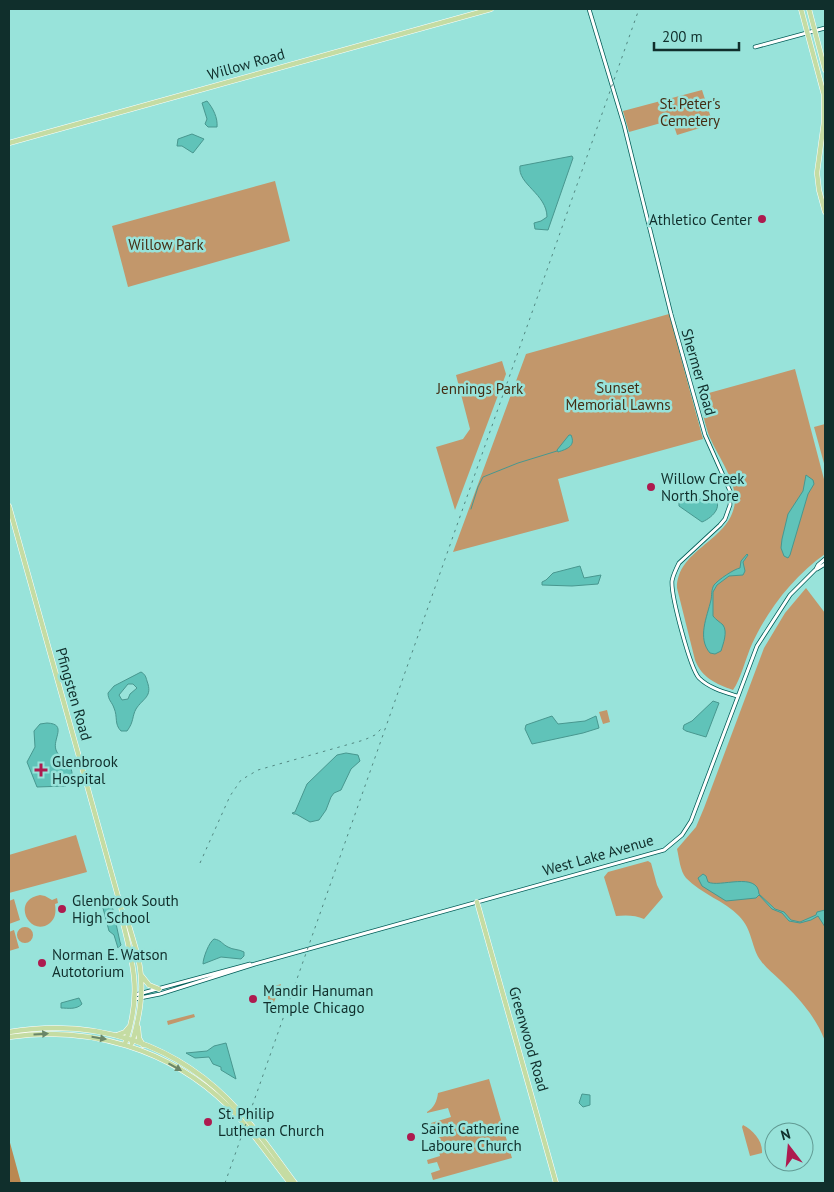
<svg xmlns="http://www.w3.org/2000/svg" width="834" height="1192" font-family="'PT Sans',sans-serif">
<style>
.green{fill:#c2976b}
.forest{fill:#ba8851}
.water{fill:#60c3b9;stroke:#48978f;fill-rule:evenodd}
.lines{fill:none;stroke-linecap:round;stroke-linejoin:round}
.stream{stroke:#48978f;stroke-width:1}
.minor-casing{stroke:#005c57;stroke-width:4.5}
.major-casing{stroke:#fff;stroke-width:5.5}
.minor{stroke:#fff;stroke-width:3}
.major{stroke:#c5dca3;stroke-width:4.5}
.rail{stroke:#528781;stroke-width:1;stroke-dasharray:2.5 5;stroke-linecap:butt}
.oneway{fill:#6a8668}
.poi-dot{fill:#ad1b4f;stroke:#98e3da;stroke-width:2}
.labels{text-anchor:middle;dominant-baseline:central;stroke-width:5;stroke-linejoin:round;paint-order:stroke}
.street-label{font-size:15px;fill:#102f2c;stroke:#98e3da}
.park-label{font-size:15px;fill:#442e15;stroke:#98e3da}
.poi-label{font-size:15px;fill:#102f2c;stroke:#98e3da;text-anchor:start}
</style>
<rect width="100%" height="100%" fill="#98e3da"/>
<path class="green" d="M702,90L713,124L677,135L673,123L668,121L629,132L623,111Z
M275,181L290,241L128,287L112,226Z
M669,314L703,439L558,479L569,521L453,552L526,354Z
M502,361L506,374L455,510L436,447L463,439L470,429L456,375Z
M795,369L825,483V554C794,576 768,609 752,644C746,657 741,679 733,690C716,684 702,678 695,660L677,588C677,548 732,541 735,501C736,479 716,454 708,433C704,421 702,408 698,396Z
M825,424V467L814,427Z
M806,588L825,613V1041C816,1017 799,998 780,980C774,974 766,968 761,961C751,948 753,930 739,916C725,901 701,894 686,878C680,871 679,857 677,849L696,827L704,808L764,648L785,613Z
M607,710L610,722L603,724L599,712Z
M76,835L87,872L9,893V855Z
M648,861L651,863L657,885L663,897L644,919C636,915 625,915 616,916L604,877L608,872Z
M40,895L45,896L52,900L57,898L58,903L55,904C56,911 56,918 50,923C30,939 10,900 40,895Z
M14,899L20,920L9,924V901Z
M17 935a8 8 0 1 1 16 0a8 8 0 1 1-16 0Z
M14,930L19,948L9,951V932Z
M281,984L271,1010L269,1009V1003L266,989Z
M194,1014L195,1017L168,1025L167,1021Z
M489,1079L512,1158L433,1180L431,1173L440,1170L437,1162L428,1164L427,1160L440,1156L436,1140L437,1138L455,1133L452,1123L433,1129L431,1123L451,1117L448,1108L427,1113V1112C434,1108 437,1101 438,1093Z
M743,1125C753,1130 763,1141 762,1153L750,1156L742,1127Z"/>
<path class="forest" d="M9,1139L21,1183H9Z"/>
<path class="water" d="M207,101C213,108 218,118 217,127H208L205,124L207,119L202,103Z
M192,134L204,139L193,153L182,146H177L178,139Z
M572,156L573,158L548,230L535,229L534,223L541,221L547,217C547,194 517,184 520,166Z
M569,435H571C576,446 567,449 558,452L557,450Z
M806,475L813,480L814,484L808,494L790,555L788,558L784,556L781,548L782,539L788,514L803,491Z
M711,495C725,504 714,517 702,522L679,506V502L698,500Z
M747,554L748,555L743,562L745,571L743,575L729,576L717,585L713,592V616C716,620 720,622 723,625C728,632 723,644 721,651L715,654L710,653C697,638 707,617 711,600C712,595 711,590 714,585C718,580 734,569 740,568L741,561Z
M580,566L584,578L601,575L598,584L572,586L542,585V582L546,580L553,573Z
M141,672C145,674 146,677 147,681C153,697 143,698 136,709C132,716 134,722 127,731H121C114,724 118,717 114,708C112,702 108,700 108,693L114,686ZM128,684H133L137,688L130,694L128,699L122,700L119,695Z
M713,701L719,703L706,737L686,731L683,729L684,725L692,721Z
M552,716L558,724L585,721L596,716L599,728L583,733L532,744L525,729L526,725Z
M47,723C68,724 52,739 56,750C61,762 74,761 72,780L66,786L37,787L27,762L35,747L34,731L40,724Z
M346,753L358,755L360,761L351,769L341,790L334,793L331,797L326,810L319,820L310,822L296,814H293L292,813L295,812L307,784L337,755Z
M703,874L706,876L708,882C719,888 758,871 759,894L775,909L784,912L791,920L800,922L816,915L817,912L825,910V927L818,916L811,920L800,923L789,921L782,913L772,909L759,895L756,898L726,901L702,886L698,878Z
M109,905L112,906L113,910L120,942L121,945L118,948L114,935L109,931L103,908L104,906Z
M214,939C221,940 222,944 228,947C233,950 239,949 244,952V956L241,959L221,957L203,964C203,958 209,942 214,939Z
M79,998L82,1004C76,1010 68,1008 61,1008V1003Z
M226,1043L236,1079L221,1070V1067L213,1064L209,1057L195,1058L186,1053L207,1051L214,1046Z
M582,1094L590,1095V1105L583,1107L579,1103Z"/>
<g class="lines">
<path class="stream" d="M471,509L478,487L483,477L518,463L557,451"/>
<defs>
<path id="minor" d="M589,9L624,125L671,314L705,435L730,491V505L725,519L720,525L679,563C676,569 673,575 672,581C671,596 690,668 699,678C709,688 724,692 737,696
M755,47L825,28
M817,569L825,564
M135,995L250,964
M135,999L160,994L255,964L664,850L682,835L691,821L757,646L790,595L816,569L818,565L825,559"/>
<path id="major" d="M801,9L824,95V122L817,173L819,190L825,212
M809,9L825,70
M9,143L491,9
M9,506L124,918L123,923C135,969 141,998 125,1044
M477,902L556,1183
M124,918L128,922C132,937 138,953 140,968C144,994 139,1018 132,1043
M141,975L149,985L159,989
M138,1027L139,1038L143,1045
M9,1032C97,1017 179,1044 239,1111C260,1133 277,1159 295,1183
M117,1035L125,1032L130,1026
M9,1037C89,1025 170,1049 228,1106C251,1129 270,1158 290,1183"/>
</defs>
<use href="#minor" class="minor-casing"/>
<use href="#major" class="major-casing"/>
<use href="#minor" class="minor"/>
<use href="#major" class="major"/>
<path class="rail" d="M200,863L230,796L241,780L258,770L364,740L375,735L383,727
M225,1183L639,9"/>
</g>
<defs><path id="oneway-solid" d="M-6-.8H1V-3.2L6.5 0L1 3.2V.8H-6Z" transform="scale(1.25)"/></defs>
<g class="oneway">
<use href="#oneway-solid" transform="translate(41 1034) rotate(-4)"/>
<use href="#oneway-solid" transform="translate(99 1038) rotate(9)"/>
<use href="#oneway-solid" transform="translate(175 1067) rotate(29)"/>
</g>
<g class="poi-dot">
<circle cx="762" cy="219" r="5"/>
<circle cx="651" cy="487" r="5"/>
<path d="M38.5 762.5h5v5h5v5h-5v5h-5v-5h-5v-5h5z"/>
<circle cx="62" cy="909" r="5"/>
<circle cx="42" cy="963" r="5"/>
<circle cx="253" cy="999" r="5"/>
<circle cx="208" cy="1122" r="5"/>
<circle cx="411" cy="1137" r="5"/>
</g>
<g class="labels">
<g class="street-label">
<text transform="translate(246 64) rotate(-16)">Willow Road</text>
<text transform="translate(699 372) rotate(74)">Shermer Road</text>
<text transform="translate(74 694) rotate(74)">Pfingsten Road</text>
<text transform="translate(598 855) rotate(-16)">West Lake Avenue</text>
<text transform="translate(529 1039) rotate(74)">Greenwood Road</text>
</g>
<g class="park-label">
<text x="690" y="103">St. Peter's<tspan x="690" dy="17">Cemetery</tspan></text>
<text x="166" y="244">Willow Park</text>
<text x="618" y="387">Sunset<tspan x="618" dy="17">Memorial Lawns</tspan></text>
<text x="480" y="388">Jennings Park</text>
</g>
<g class="poi-label">
<text x="752" y="219" text-anchor="end">Athletico Center</text>
<text x="661" y="478">Willow Creek<tspan x="661" dy="17">North Shore</tspan></text>
<text x="52" y="761">Glenbrook<tspan x="52" dy="17">Hospital</tspan></text>
<text x="72" y="900">Glenbrook South<tspan x="72" dy="17">High School</tspan></text>
<text x="52" y="954">Norman E. Watson<tspan x="52" dy="17">Autotorium</tspan></text>
<text x="263" y="990">Mandir Hanuman<tspan x="263" dy="17">Temple Chicago</tspan></text>
<text x="218" y="1113">St. Philip<tspan x="218" dy="17">Lutheran Church</tspan></text>
<text x="421" y="1128">Saint Catherine<tspan x="421" dy="17">Laboure Church</tspan></text>
</g>
</g>
<rect width="834" height="1192" fill="none" stroke="#102f2c" stroke-width="20"/>
<g transform="translate(789 1147) rotate(344)"><circle r="24" fill="#98e3da" stroke="#629b94"/>
<path d="M0-4L9 19L0 12L-9 19Z" fill="#ad1b4f"/>
<text y="-8" font-size="14" font-weight="bold" text-anchor="middle" fill="#102f2c">N</text>
</g>
<path d="M654 42v8h85v-8" fill="none" stroke="#102f2c" stroke-width="2.5"/>
<text x="662" y="42" font-size="15" fill="#102f2c" stroke="#98e3da" stroke-width="4" paint-order="stroke">200 m</text>
</svg>
